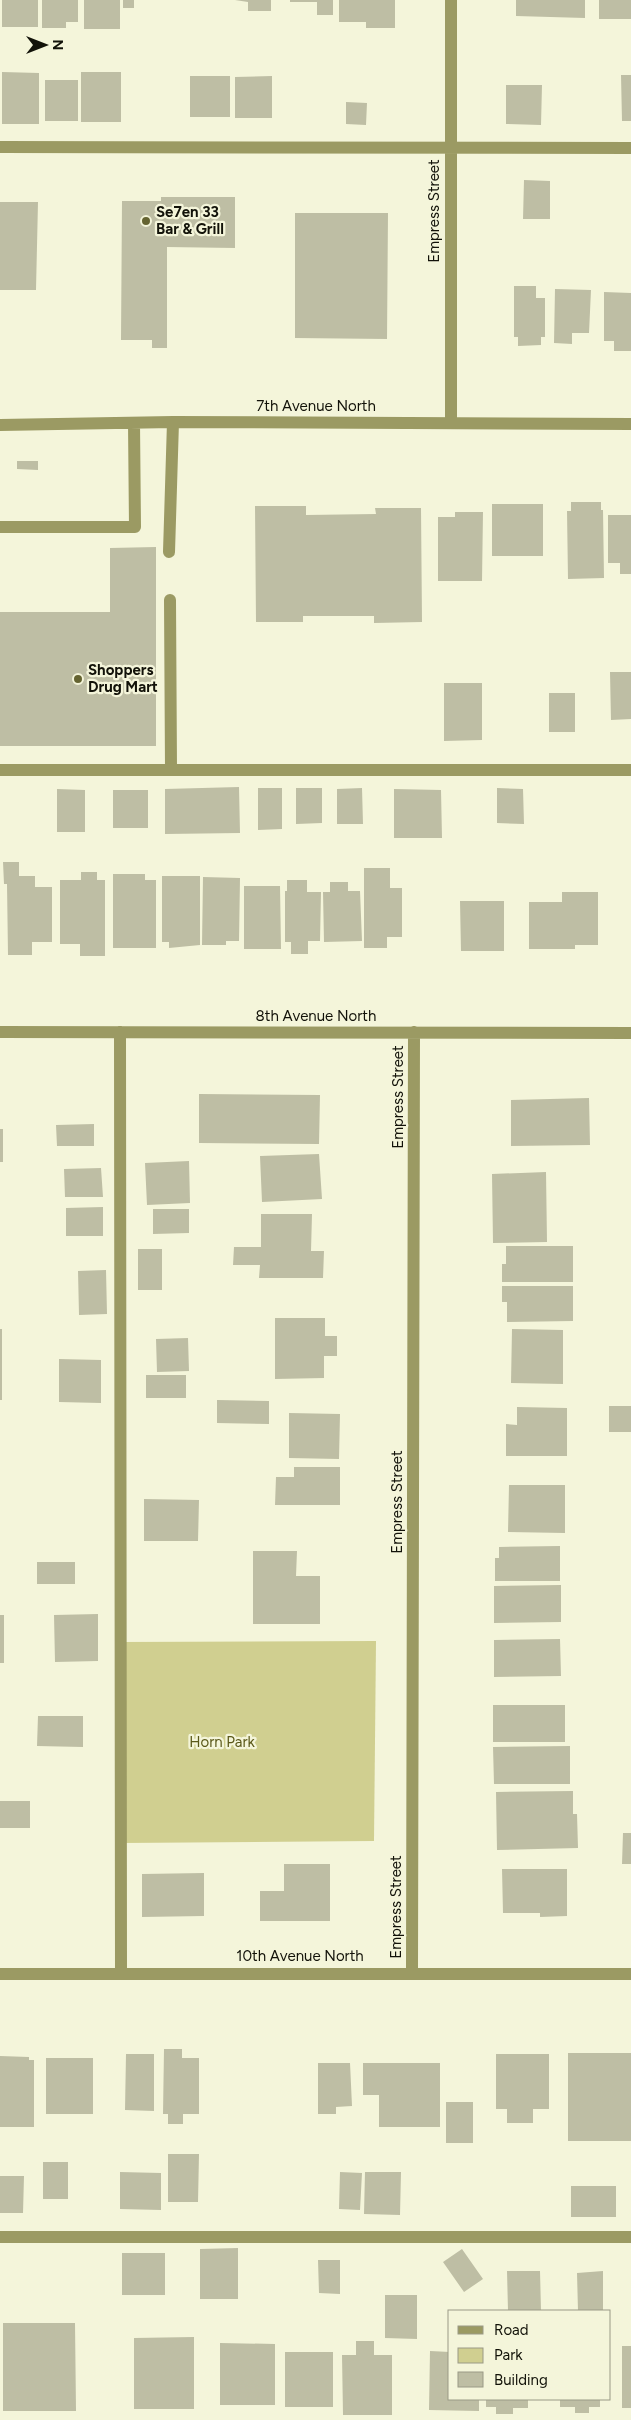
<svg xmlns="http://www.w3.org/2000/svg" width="631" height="2420" font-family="Figtree,sans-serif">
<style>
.green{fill:#d0cf90}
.building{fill:#bebea4}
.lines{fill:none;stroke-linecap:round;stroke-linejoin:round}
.minor{stroke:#9b9a63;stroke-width:12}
.poi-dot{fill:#656431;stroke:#f4f5da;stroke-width:2}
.labels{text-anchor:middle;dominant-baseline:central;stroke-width:4.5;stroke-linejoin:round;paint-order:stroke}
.street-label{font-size:15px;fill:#121209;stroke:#f4f5da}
.poi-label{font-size:15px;font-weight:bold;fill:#121209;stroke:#f4f5da;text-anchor:start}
.park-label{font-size:15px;fill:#5b591a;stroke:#f4f5da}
</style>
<rect width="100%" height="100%" fill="#f4f5da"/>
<path class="green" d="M376,1641L374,1841L122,1843L121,1642Z"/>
<path class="building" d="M2,0H38V27H2Z
M42,0H78V22H66V28H42Z
M84,0H120V29H84Z
M123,0H134V8H123Z
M235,0H271V11H248V2Z
M290,0H333V15H317V2H290Z
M339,0H395V28H366V22H339Z
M516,0H585V18L516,16Z
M599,0H631V19H599Z
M2,72L39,73V124H2Z
M81,72H121V122H81Z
M621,75H631V121H622Z
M190,76H230V117H190Z
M272,76V118H235V77Z
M45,80H78V121H45Z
M506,85H542L541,125L506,124Z
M346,102L367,103L366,125L346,124Z
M524,180L550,181V219H523Z
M161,197H235V248L167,247V348H152V340H121L122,201H161Z
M0,202H38L36,290H0Z
M295,213H388L387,339L295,338Z
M514,286H536V298H545V337H541V345L518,346V337H514Z
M555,289L591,290L589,333H572V344L554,343Z
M604,292L631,293V351H614V341H604Z
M17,461H38V470L17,469Z
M571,502H601V510H603L604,578L568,579L567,511H571Z
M492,504H543V556H492Z
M255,506H306V515L376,514L375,508H421L422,622L374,623V616H303V622H256Z
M455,512H483L482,581H438V517H455Z
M608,515H631V574H620V563H608Z
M156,547V746H0V612H110V548Z
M610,672H631V719L611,720Z
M444,683H482V740L444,741Z
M549,693H575V732H549Z
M239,787L240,833L165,834V789Z
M258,788H282V829L258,830Z
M296,788H322V823L296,824Z
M362,788L363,824H337V789Z
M497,788L523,789L524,824L497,823Z
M57,789L85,790V832H57Z
M394,789L441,790L442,838H394Z
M113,790H148V828H113Z
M3,862H19V876H35V887H52V942H32V955H8L7,884H4Z
M364,868H390V888H402V937H387V948H364Z
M81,872H97V880H105V956H80V944H60V880H81Z
M113,874H145V880H156V948H113Z
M162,876H200V945L169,948V942H162Z
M203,877L240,878L239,941H226V945H202Z
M287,880H307V892H321L320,941H308V954H291V942H285V891H287Z
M330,882H348V891H360L362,941L324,942L323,892H330Z
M244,886H280L281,949H244Z
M562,892H598V945H575V949H529V902H562Z
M460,901H504V951H461Z
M199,1094L320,1095L319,1144L199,1143Z
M589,1098L590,1145L511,1146V1100Z
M94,1124V1146H57L56,1125Z
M0,1129H3V1162H0Z
M319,1154L322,1199L262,1202L260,1156Z
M189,1161L190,1203L147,1205L145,1163Z
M101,1168L103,1197H65L64,1169Z
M546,1172L547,1242L493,1243L492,1174Z
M103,1207V1236H66V1208Z
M153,1209H189V1233L153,1234Z
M261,1214H312L311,1251H324L323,1278H259L260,1265H233L234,1247H261Z
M506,1246H573V1282H502V1264H506Z
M138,1249H162V1290H138Z
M106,1270L107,1314L79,1315L78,1271Z
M502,1286H573V1321L507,1322V1302H502Z
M275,1318H325V1336H337V1356H324V1378L275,1379Z
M0,1329H2V1400H0Z
M512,1329L563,1330V1384L511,1383Z
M188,1338L189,1371L157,1372L156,1339Z
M59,1359L101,1360V1403L59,1402Z
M146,1375H186V1398H146Z
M217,1400L269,1401V1424L217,1423Z
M609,1406H631V1432H609Z
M517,1407L567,1408V1456H506V1424L517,1425Z
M289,1413L340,1414L339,1459L289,1458Z
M294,1467H340V1505H275L276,1477H294Z
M509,1485H565V1533L508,1532Z
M144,1499L199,1500L198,1541H144Z
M560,1546V1581H495V1558H499V1547Z
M253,1551H297L296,1576H320V1624H253Z
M37,1562H75V1584H37Z
M561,1585V1622L494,1623V1586Z
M98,1614V1661L55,1662L54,1615Z
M0,1615H4V1663H0Z
M560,1639L561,1676L494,1677V1640Z
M493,1705H565V1742H493Z
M38,1716H83V1747L37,1746Z
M570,1746V1784H494L493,1747Z
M573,1791V1814H577L578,1848L497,1850L496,1792Z
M0,1801H30V1828H0Z
M623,1833H631V1864H622Z
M284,1864H330V1921H260V1891H284Z
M502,1869H567V1916L540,1917V1913H503Z
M204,1873V1916L142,1917V1874Z
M164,2049H182V2058H199V2114H183V2124H168V2114H163Z
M568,2053H631V2141H568Z
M126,2054H154V2111L125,2110Z
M496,2054H549V2109H533V2123H507V2109H496Z
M0,2056L29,2057V2060H34V2127H0Z
M46,2058H93V2114H46Z
M318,2063H350L352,2106L336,2107V2114H318Z
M363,2063H440V2127H379V2095H363Z
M446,2102H473V2143H446Z
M168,2154H199L198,2202H168Z
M43,2162H68V2199H43Z
M120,2172L161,2173V2210L120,2209Z
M340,2172L362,2173L360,2210L339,2209Z
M365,2172H401L400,2215L364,2214Z
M0,2176H24L23,2213H0Z
M571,2186H616V2217H571Z
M238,2248V2299H200V2249Z
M462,2249L483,2279L464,2292L443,2262Z
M122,2253H165V2295H122Z
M318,2260H340V2294L319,2293Z
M507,2271H540L541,2311H508Z
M603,2271V2311H578L577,2273Z
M385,2295H417V2339L385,2338Z
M3,2323H75L76,2411H3Z
M194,2337V2409H134V2338Z
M356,2341H374V2355H392V2415H343L342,2355H356Z
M220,2343L275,2344V2405H220Z
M622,2346H631V2408H622Z
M430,2351L450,2352V2399H479V2411L429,2410Z
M285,2352H333V2407H285Z
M486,2399H528V2408H513V2414H496V2407H486Z
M560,2399H600V2407H589V2413H575V2407H560Z"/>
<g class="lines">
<path class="minor" d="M0,147L631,148
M451,422V0
M0,425L173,422L631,424
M0,527H135L134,423
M169,552L173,422
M170,600L171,769
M0,770H631
M0,1032L631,1033
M120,1032L121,1973
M412,1972L414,1032
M0,1974H631
M0,2237H631"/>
</g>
<g class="poi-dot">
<circle cx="146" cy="221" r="5"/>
<circle cx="78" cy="679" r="5"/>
</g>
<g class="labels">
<g class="street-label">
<text transform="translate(434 211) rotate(-90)">Empress Street</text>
<text x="316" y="406">7th Avenue North</text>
<text x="316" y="1016">8th Avenue North</text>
<text transform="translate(398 1097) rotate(-90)">Empress Street</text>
<text transform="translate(397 1502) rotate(-90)">Empress Street</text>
<text transform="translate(396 1907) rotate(-90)">Empress Street</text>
<text x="300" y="1956">10th Avenue North</text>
</g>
<g class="poi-label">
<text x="156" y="212">Se7en 33<tspan x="156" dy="17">Bar &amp; Grill</tspan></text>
<text x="88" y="670">Shoppers<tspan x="88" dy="17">Drug Mart</tspan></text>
</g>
<g class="park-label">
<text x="222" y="1742">Horn Park</text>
</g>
</g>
<rect x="448" y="2310" width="162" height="90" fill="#f4f5da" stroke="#9a9a86"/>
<rect x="458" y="2326" width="25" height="8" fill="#9b9a63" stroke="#9a9a86"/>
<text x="494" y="2335" font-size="15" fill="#121209">Road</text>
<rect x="458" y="2348" width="25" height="15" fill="#d0cf90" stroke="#9a9a86"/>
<text x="494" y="2360" font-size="15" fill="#121209">Park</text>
<rect x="458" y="2372" width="25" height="15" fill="#bebea4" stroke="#9a9a86"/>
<text x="494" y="2385" font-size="15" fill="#121209">Building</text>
<g transform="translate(45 45) rotate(90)" stroke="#f4f5da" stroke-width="4" paint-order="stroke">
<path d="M0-4L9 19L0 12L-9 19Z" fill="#121209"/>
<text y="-8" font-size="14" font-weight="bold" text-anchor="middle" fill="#121209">N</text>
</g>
</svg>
